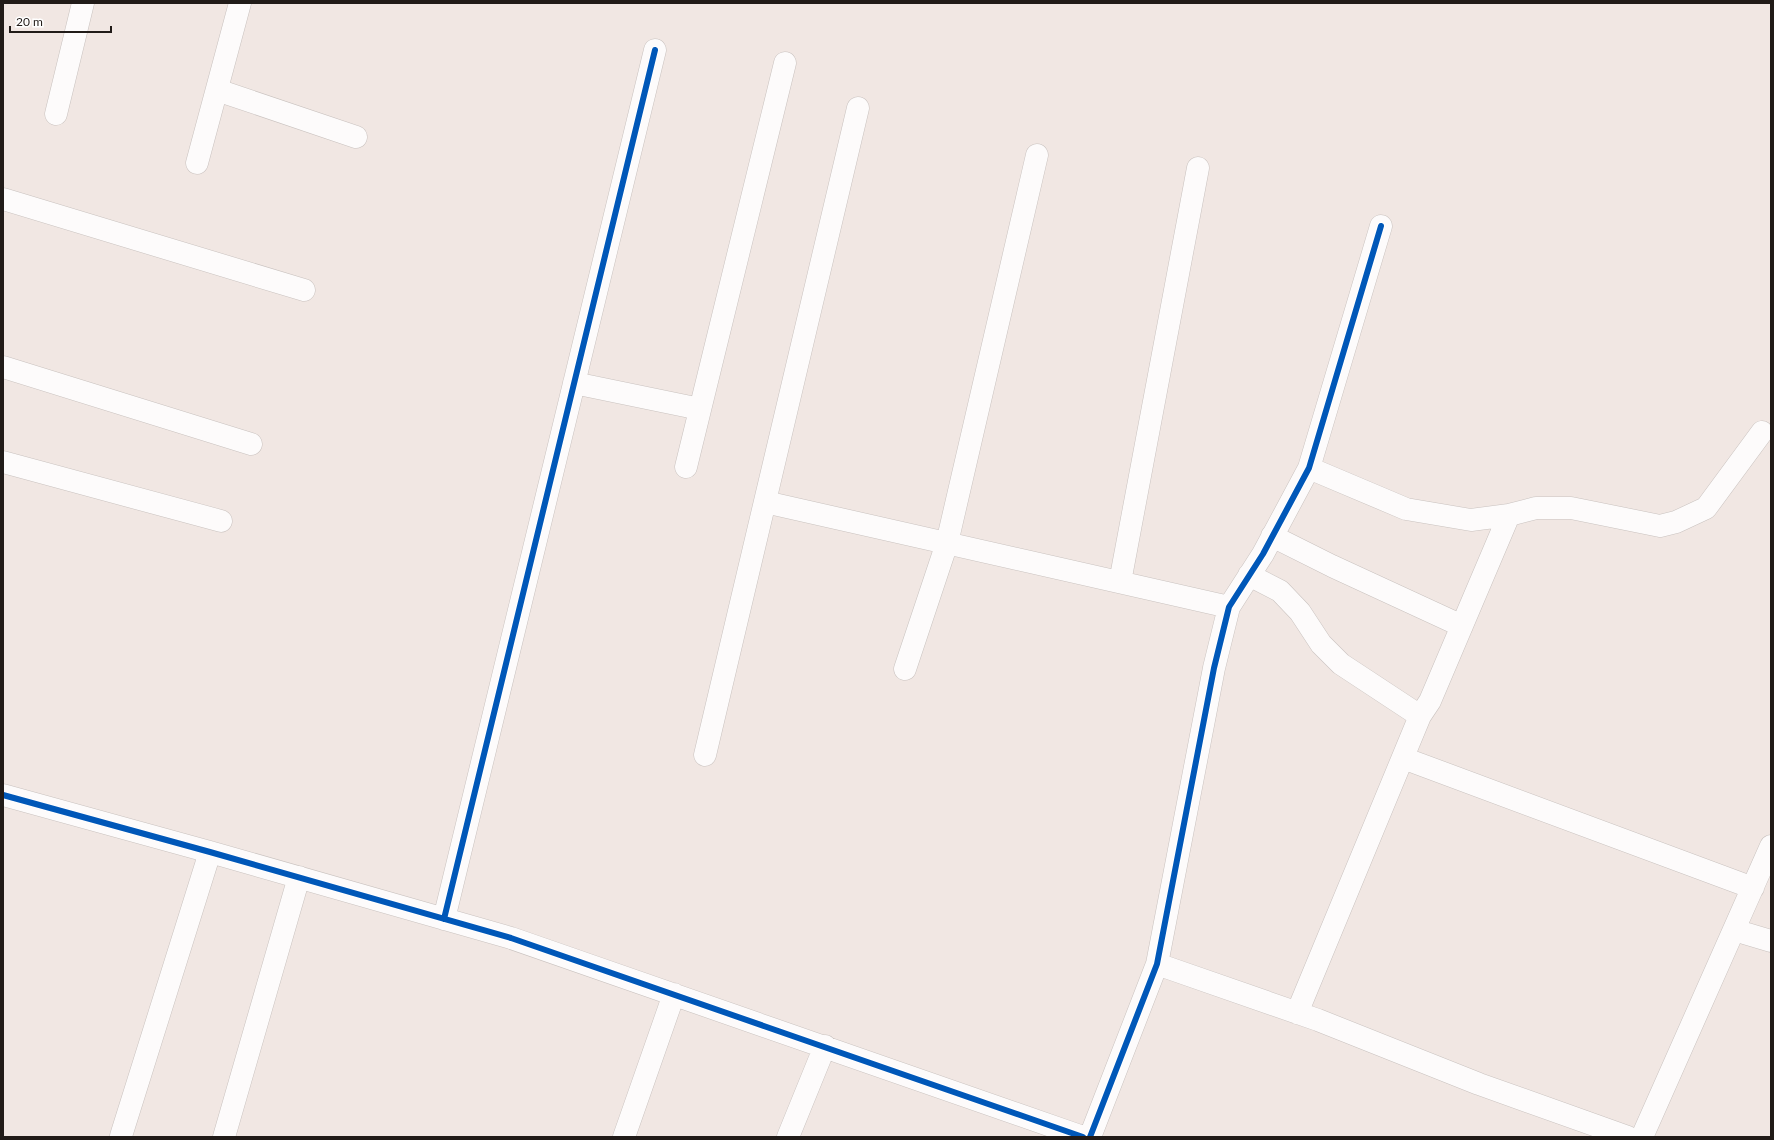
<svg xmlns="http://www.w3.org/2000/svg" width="1774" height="1140" font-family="Lato,sans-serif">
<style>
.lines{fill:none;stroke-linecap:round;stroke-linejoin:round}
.street-casing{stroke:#c9c2bf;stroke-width:23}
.street{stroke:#fdfbfb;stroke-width:22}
.cycleway-casing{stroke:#fff;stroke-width:8}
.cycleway{stroke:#0057b8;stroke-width:6}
</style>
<rect width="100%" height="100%" fill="#f1e7e3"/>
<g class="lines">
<defs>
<path id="street" d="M217,90L356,137
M56,114L83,3
M197,163L240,3
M3,199L304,290
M3,367L251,444
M574,383L700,409
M3,462L221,521
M686,467L785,63
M1309,468L1406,509L1471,520L1509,515L1536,508H1571L1660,526L1676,522L1706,508L1762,432
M765,502L1229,607
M1272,536L1332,566L1462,626
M1249,575L1280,591L1300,612L1321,644L1341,664L1420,716
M1120,582L1198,168
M905,669L947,543L1037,155
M705,755L858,108
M1403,758L1753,888
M3,795L210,852L511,938L1083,1137
M444,919L655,50
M1734,930L1771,941
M1157,964L1318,1020L1479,1084L1628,1137
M1297,1013L1420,716L1430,701L1509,515
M121,1136L210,852
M224,1137L299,877
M624,1137L674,994
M788,1137L825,1046
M1090,1137L1157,964L1214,668L1229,607L1263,554L1309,468L1381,226
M1642,1137L1771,846"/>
</defs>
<use href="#street" class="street-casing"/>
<use href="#street" class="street"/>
<defs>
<path id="cycleway" d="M3,795L210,852L511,938L1083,1137
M444,919L655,50
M1090,1137L1157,964L1214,668L1229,607L1263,554L1309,468L1381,226"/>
</defs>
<use href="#cycleway" class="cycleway-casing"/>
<use href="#cycleway" class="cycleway"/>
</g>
<rect width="1774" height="1140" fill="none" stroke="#211b18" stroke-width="8"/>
<path d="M10 26v6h101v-6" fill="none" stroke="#211b18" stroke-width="2"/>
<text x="16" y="26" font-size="12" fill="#211b18" stroke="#ffffff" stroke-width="3" paint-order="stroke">20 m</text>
</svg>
